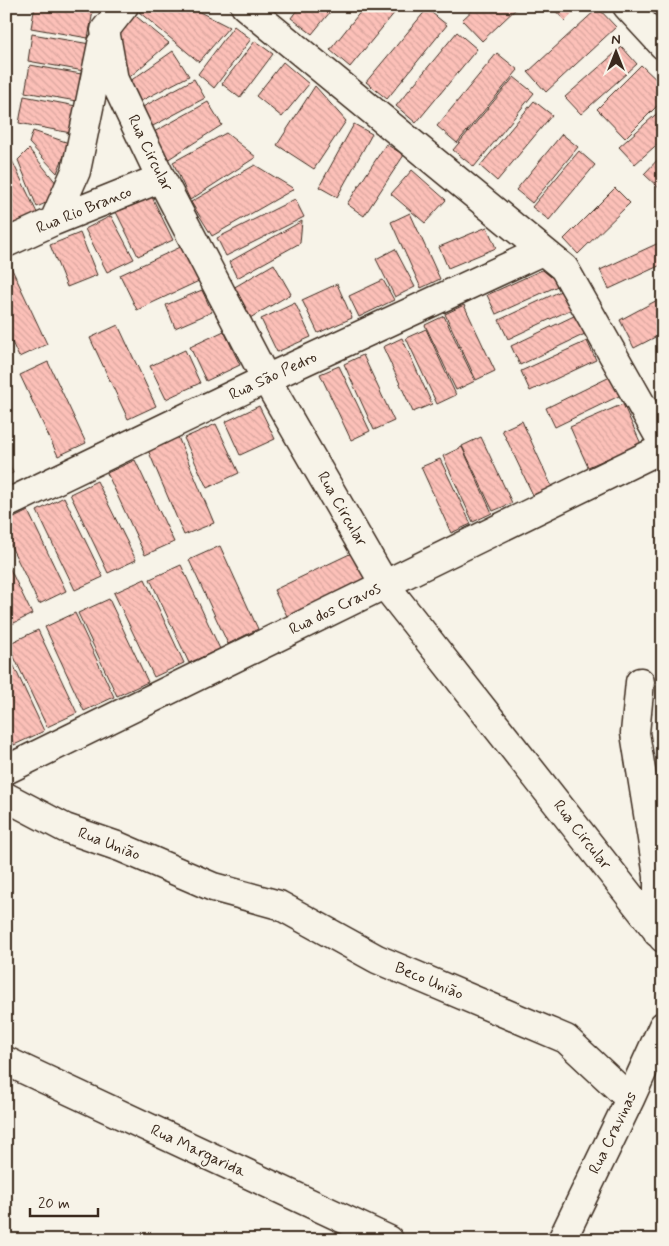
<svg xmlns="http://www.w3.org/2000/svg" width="669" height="1246" font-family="Mynerve,sans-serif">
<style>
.building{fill:url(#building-back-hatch);stroke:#3b2a1e}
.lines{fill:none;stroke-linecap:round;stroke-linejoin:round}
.minor-casing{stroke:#3b2a1e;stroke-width:31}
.minor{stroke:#f7f3e8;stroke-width:28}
.labels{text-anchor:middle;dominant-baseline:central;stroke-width:4;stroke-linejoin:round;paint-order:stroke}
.street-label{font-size:16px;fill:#3b2a1e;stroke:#f7f3e8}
</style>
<defs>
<pattern id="building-back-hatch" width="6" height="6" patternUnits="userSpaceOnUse" patternTransform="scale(1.25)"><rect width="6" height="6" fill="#fcc0b8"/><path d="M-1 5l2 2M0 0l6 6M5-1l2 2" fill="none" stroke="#d9a59e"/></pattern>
</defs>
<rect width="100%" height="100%" fill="#f7f3e8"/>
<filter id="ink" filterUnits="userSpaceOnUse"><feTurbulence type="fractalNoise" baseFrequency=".02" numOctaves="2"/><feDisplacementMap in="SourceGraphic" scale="10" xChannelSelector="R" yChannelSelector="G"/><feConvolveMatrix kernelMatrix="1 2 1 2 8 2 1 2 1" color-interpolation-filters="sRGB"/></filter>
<g filter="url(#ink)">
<path class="building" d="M35,6H66L93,11L88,38L31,28Z
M157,6H188L229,27L199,62L139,12Z
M300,6H335L312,34L291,18Z
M365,6H400L350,67L330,50Z
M477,6H519L482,41L462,20Z
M551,6H580L565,21Z
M598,8L616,27L546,92L528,72Z
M427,9L447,25L387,99L366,82Z
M132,13L169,43L124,82L111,39Z
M234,26L251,39L214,88L198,74Z
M457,32L477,49L416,123L396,106Z
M32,34L90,44L84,71L28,61Z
M255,41L273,54L240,98L222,84Z
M622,47L637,64L581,114L565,97Z
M173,51L189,76L135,104L123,86Z
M497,53L518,70L457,143L437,126Z
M283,62L309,84L282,117L256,96Z
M30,65L87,75L82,102L25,92Z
M641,65L663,86V100L625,138L597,109Z
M514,77L534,93L474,167L453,150Z
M194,79L205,98L151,127L141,108Z
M315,86L346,121L314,169L277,145Z
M24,96L81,107L76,134L19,123Z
M534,101L552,115L497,181L480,166Z
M208,102L222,125L167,160L154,132Z
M663,108V139L635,164L619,147Z
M354,124L372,134L337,197L319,187Z
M33,131L69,143L57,173L29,143Z
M226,133L256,157L190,200L173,162Z
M562,134L578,147L532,203L516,190Z
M386,144L404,155L364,216L347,204Z
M6,148L39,217L11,230L6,220Z
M29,149L65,194L37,207L18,160Z
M579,151L595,165L549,220L532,207Z
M663,154V188L661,190L644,174Z
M255,165L294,189L212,236L191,202Z
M412,170L446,200L425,223L391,194Z
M615,188L630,203L578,254L564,239Z
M150,193L173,240L138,256L115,210Z
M295,199L304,217L226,256L217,238Z
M410,213L440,279L421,288L391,222Z
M111,216L134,259L107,272L85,229Z
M302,221L300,243L237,278L229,262Z
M487,227L496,248L448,268L439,247Z
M80,233L97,275L67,287L50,245Z
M663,241V264L609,289L600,270Z
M185,245L201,280L137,310L120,275Z
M395,249L415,287L395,297L376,259Z
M9,263L47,344L19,357L6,330V264Z
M274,264L291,294L250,318L233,288Z
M553,265L562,284L496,314L487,295Z
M383,280L394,300L359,317L349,296Z
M337,284L352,318L318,333L302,300Z
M565,289L574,308L508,339L499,320Z
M202,290L212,312L175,328L166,305Z
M663,297V333L634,348L620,320Z
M295,303L311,337L277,352L261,319Z
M464,305L495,371L476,380L445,314Z
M576,315L585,334L520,365L511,346Z
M444,316L475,381L456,390L425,325Z
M118,325L156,406L128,419L90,338Z
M426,329L456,395L437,404L406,338Z
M224,331L240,365L206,381L190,347Z
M402,338L432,404L413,412L383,347Z
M587,341L596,360L530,391L521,371Z
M185,350L200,383L166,399L150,366Z
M363,355L394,421L374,430L344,364Z
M48,362L86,443L58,456L20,375Z
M339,366L370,431L351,440L320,374Z
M612,376L621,395L555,427L546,408Z
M623,404L641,444L588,467L570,427Z
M259,406L275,439L240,455L225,422Z
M522,421L552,487L533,495L502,430Z
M216,424L239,473L207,488L184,438Z
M178,437L214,523L184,535L148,450Z
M481,437L512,503L493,511L462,446Z
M462,447L492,513L473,522L443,456Z
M6,457L13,473L6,476Z
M440,459L471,524L451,533L421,467Z
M135,460L174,542L145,555L107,473Z
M97,481L136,560L108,573L70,494Z
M64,497L103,577L75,590L37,511Z
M28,511L66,591L39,604L6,536V522Z
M220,546L258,629L228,644L189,560Z
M358,550L372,580L289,620L274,590Z
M6,561L32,614L6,627Z
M181,565L220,649L189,663L150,579Z
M145,579L184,663L154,677L114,593Z
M109,599L148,682L117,696L78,613Z
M75,613L114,697L84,711L45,627Z
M38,630L77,713L47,727L8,644Z
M6,649L44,731L14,745L6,729Z"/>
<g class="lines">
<defs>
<path id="minor" d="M124,6L105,30L114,80L161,178L266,379L385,585L663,938
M245,6L564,268L663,443
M627,6L663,45
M54,221L76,171L102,44
M6,243L54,221L161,178
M6,504L266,379L542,251
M640,682L635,733L658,876V933
M6,770L663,448
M6,797L65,828L120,847L213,887L279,905L377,959L566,1039L630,1099
M6,1061L389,1240
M562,1240L630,1099L663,1026"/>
</defs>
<use href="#minor" class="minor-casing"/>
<use href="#minor" class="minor"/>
</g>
</g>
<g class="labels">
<g class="street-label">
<text transform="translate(150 153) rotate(64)">Rua Circular</text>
<text transform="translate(84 210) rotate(-22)">Rua Rio Branco</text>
<text transform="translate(273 376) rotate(-25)">Rua São Pedro</text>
<text transform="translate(342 509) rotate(60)">Rua Circular</text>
<text transform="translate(335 609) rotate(-26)">Rua dos Cravos</text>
<text transform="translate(582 835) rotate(52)">Rua Circular</text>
<text transform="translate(109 844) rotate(21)">Rua União</text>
<text transform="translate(429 981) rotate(23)">Beco União</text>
<text transform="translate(613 1133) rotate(-64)">Rua Cravinas</text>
<text transform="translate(198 1151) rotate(25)">Rua Margarida</text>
</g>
</g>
<rect width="669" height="1246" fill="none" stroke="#f7f3e8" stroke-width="25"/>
<rect x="12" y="12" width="644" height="1221" fill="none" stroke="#3b2a1e" stroke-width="2" filter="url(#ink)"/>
<g transform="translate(616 52)" stroke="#f7f3e8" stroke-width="4" paint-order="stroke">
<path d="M0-4L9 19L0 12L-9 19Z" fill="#3b2a1e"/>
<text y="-8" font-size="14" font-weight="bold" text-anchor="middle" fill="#3b2a1e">N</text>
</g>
<path d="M30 1208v8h68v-8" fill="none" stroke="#3b2a1e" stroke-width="2.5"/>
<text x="38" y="1208" font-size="15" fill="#3b2a1e" stroke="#f7f3e8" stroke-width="4" paint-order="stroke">20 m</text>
</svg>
